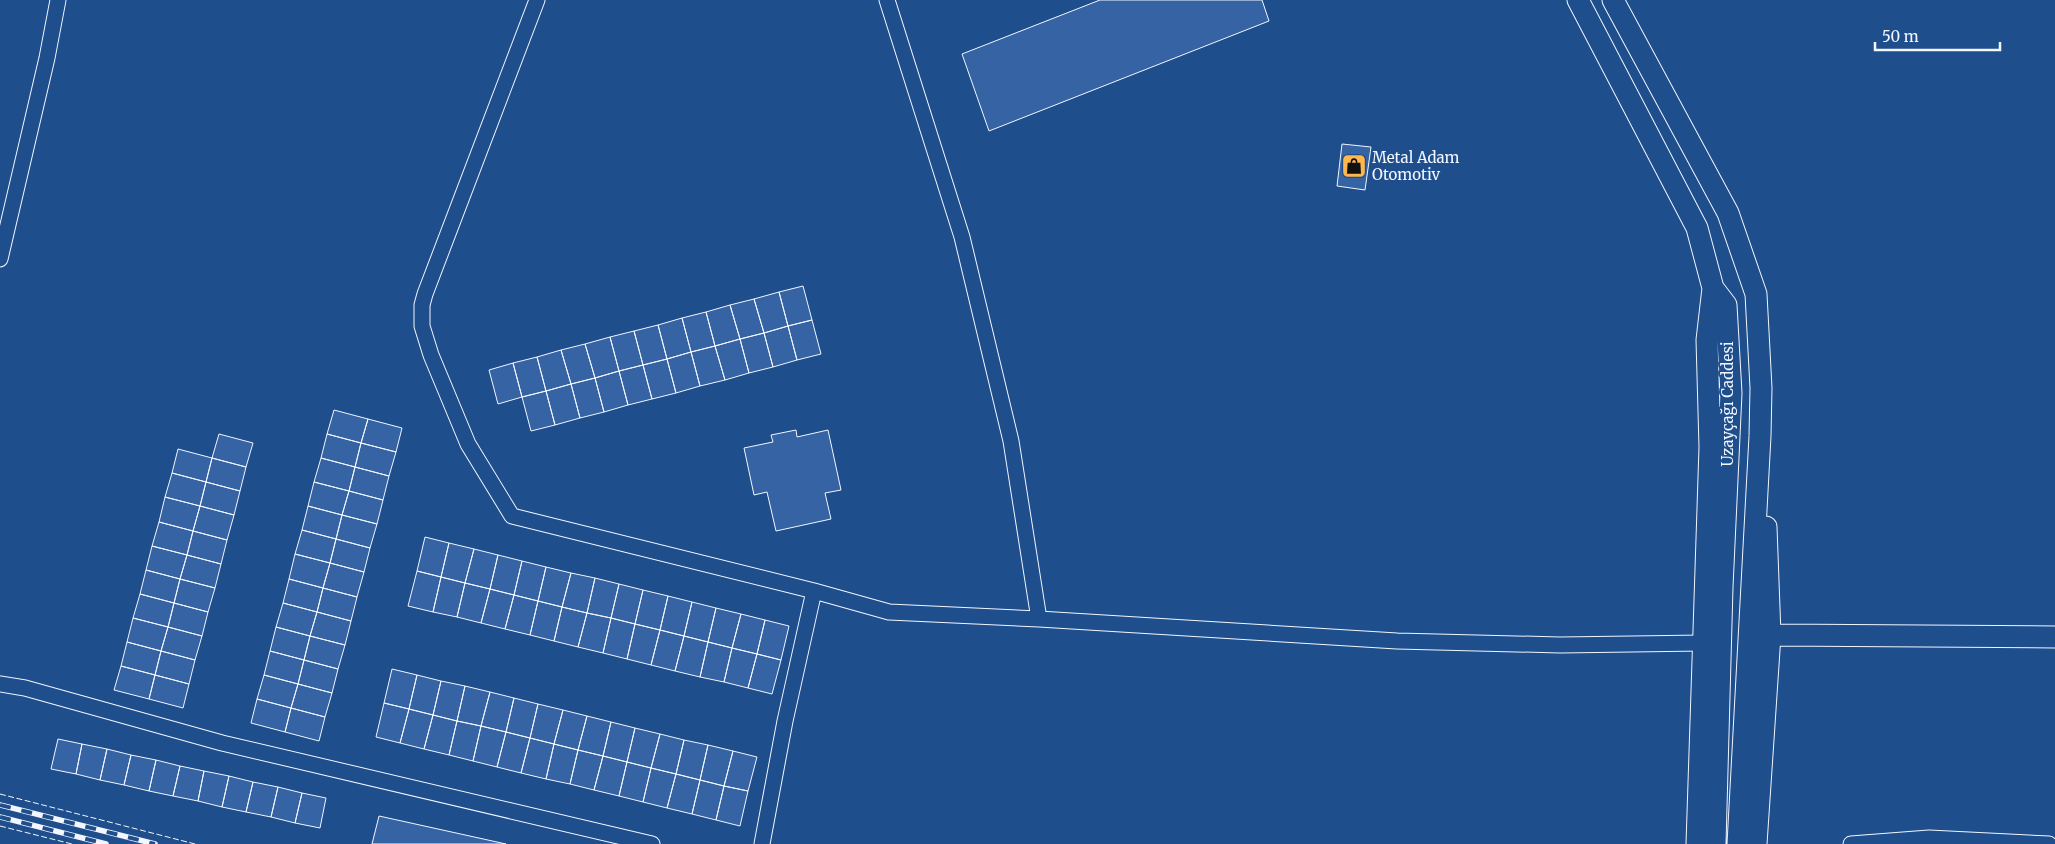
<svg xmlns="http://www.w3.org/2000/svg" width="2055" height="844" font-family="Merriweather,serif">
<style>
.building{fill:#3563a3;stroke:#f2f6ff}
.lines{fill:none;stroke-linecap:round;stroke-linejoin:round}
.minor-casing{stroke:#f2f6ff;stroke-width:17}
.secondary-casing{stroke:#f2f6ff;stroke-width:23}
.minor{stroke:#1f4e8c;stroke-width:15}
.secondary{stroke:#1f4e8c;stroke-width:21}
.rail-casing{stroke:#f2f6ff;stroke-width:5.5}
.rail{stroke:#1f4e8c;stroke-width:4;stroke-dasharray:11;stroke-linecap:butt}
.fence{stroke:#f2f6ff;stroke-width:1;stroke-dasharray:6 2.5;stroke-linecap:butt}
.labels{text-anchor:middle;dominant-baseline:central;stroke-width:4;stroke-linejoin:round;paint-order:stroke}
.poi-label{font-size:15px;fill:#f2f6ff;stroke:#1f4e8c;text-anchor:start}
.street-label{font-size:15px;fill:#f2f6ff;stroke:#1f4e8c}
</style>
<rect width="100%" height="100%" fill="#1f4e8c"/>
<path class="building" d="M1100,0H1262L1269,21L989,131L962,54Z
M1342,144L1371,147L1365,190L1337,186Z
M803,286L812,320L788,326L779,292Z
M779,292L788,326L764,333L754,299Z
M754,299L764,333L740,339L730,305Z
M730,305L740,339L715,346L706,312Z
M706,312L715,346L691,352L682,318Z
M682,318L691,352L667,359L658,325Z
M812,320L821,354L797,360L788,326Z
M658,325L667,359L643,365L634,331Z
M788,326L797,360L773,367L764,333Z
M634,331L643,365L619,371L610,337Z
M764,333L773,367L749,373L740,339Z
M610,337L619,371L595,378L585,344Z
M740,339L749,373L725,380L715,346Z
M585,344L595,378L571,384L561,350Z
M715,346L725,380L700,386L691,352Z
M561,350L571,384L546,391L537,357Z
M691,352L700,386L676,393L667,359Z
M537,357L546,391L522,397L513,363Z
M667,359L676,393L652,399L643,365Z
M513,363L522,397L498,404L489,370Z
M643,365L652,399L628,405L619,371Z
M619,371L628,405L604,412L595,378Z
M595,378L604,412L580,418L571,384Z
M571,384L580,418L555,425L546,391Z
M546,391L555,425L531,431L522,397Z
M334,410L368,419L361,443L327,434Z
M368,419L402,428L396,452L361,443Z
M796,430L797,437L828,430L841,490L825,493L831,519L776,531L767,492L754,495L744,448L773,442L771,435Z
M219,434L253,443L246,467L212,458Z
M327,434L361,443L355,467L321,458Z
M361,443L396,452L389,476L355,467Z
M178,449L212,458L206,482L172,473Z
M212,458L246,467L240,491L206,482Z
M321,458L355,467L349,491L314,482Z
M355,467L389,476L383,500L349,491Z
M172,473L206,482L200,506L165,497Z
M206,482L240,491L234,515L200,506Z
M314,482L349,491L342,515L308,506Z
M349,491L383,500L377,524L342,515Z
M165,497L200,506L193,531L159,522Z
M200,506L234,515L227,540L193,531Z
M308,506L342,515L336,539L302,530Z
M342,515L377,524L370,548L336,539Z
M159,522L193,531L187,555L152,546Z
M302,530L336,539L330,563L295,554Z
M193,531L227,540L221,564L187,555Z
M425,537L449,543L441,577L417,571Z
M336,539L370,548L364,572L330,563Z
M449,543L474,549L465,583L441,577Z
M152,546L187,555L180,579L146,570Z
M474,549L498,555L490,589L465,583Z
M295,554L330,563L323,588L289,579Z
M187,555L221,564L215,588L180,579Z
M498,555L522,561L514,595L490,589Z
M522,561L546,567L538,601L514,595Z
M330,563L364,572L357,597L323,588Z
M546,567L571,573L562,607L538,601Z
M146,570L180,579L174,603L140,594Z
M417,571L441,577L433,612L408,606Z
M571,573L595,578L587,613L562,607Z
M441,577L465,583L457,617L433,612Z
M595,578L619,584L611,618L587,613Z
M180,579L215,588L208,612L174,603Z
M289,579L323,588L317,612L283,603Z
M465,583L490,589L481,623L457,617Z
M619,584L643,590L635,624L611,618Z
M323,588L357,597L351,621L317,612Z
M490,589L514,595L505,629L481,623Z
M643,590L668,596L660,630L635,624Z
M140,594L174,603L168,627L133,618Z
M514,595L538,601L530,635L505,629Z
M668,596L692,602L684,636L660,630Z
M538,601L562,607L554,641L530,635Z
M692,602L716,608L708,642L684,636Z
M174,603L208,612L202,636L168,627Z
M283,603L317,612L310,636L276,627Z
M562,607L587,613L578,647L554,641Z
M716,608L741,614L732,648L708,642Z
M317,612L351,621L345,645L310,636Z
M587,613L611,618L603,653L578,647Z
M741,614L765,620L757,654L732,648Z
M133,618L168,627L161,651L127,642Z
M611,618L635,624L627,659L603,653Z
M765,620L789,626L781,660L757,654Z
M635,624L660,630L651,665L627,659Z
M168,627L202,636L195,660L161,651Z
M276,627L310,636L304,660L270,651Z
M660,630L684,636L675,671L651,665Z
M310,636L345,645L338,669L304,660Z
M684,636L708,642L700,677L675,671Z
M127,642L161,651L155,675L121,666Z
M708,642L732,648L724,682L700,677Z
M732,648L757,654L748,688L724,682Z
M161,651L195,660L189,684L155,675Z
M270,651L304,660L298,684L264,675Z
M757,654L781,660L772,694L748,688Z
M304,660L338,669L332,693L298,684Z
M121,666L155,675L149,699L114,690Z
M392,669L417,675L409,709L384,703Z
M155,675L189,684L183,708L149,699Z
M264,675L298,684L291,708L257,699Z
M417,675L441,681L433,715L409,709Z
M441,681L465,686L457,721L433,715Z
M298,684L332,693L325,717L291,708Z
M465,686L490,692L481,726L457,721Z
M490,692L514,698L506,732L481,726Z
M514,698L538,704L530,738L506,732Z
M257,699L291,708L285,732L251,723Z
M384,703L409,709L400,743L376,737Z
M538,704L563,710L554,744L530,738Z
M291,708L325,717L319,741L285,732Z
M409,709L433,715L424,749L400,743Z
M563,710L587,716L578,750L554,744Z
M433,715L457,721L449,755L424,749Z
M587,716L611,722L603,756L578,750Z
M457,721L481,726L473,761L449,755Z
M611,722L635,728L627,762L603,756Z
M481,726L506,732L497,767L473,761Z
M635,728L660,734L651,768L627,762Z
M506,732L530,738L521,773L497,767Z
M660,734L684,740L676,774L651,768Z
M530,738L554,744L546,779L521,773Z
M58,739L82,744L76,774L51,769Z
M684,740L708,745L700,780L676,774Z
M82,744L107,749L100,780L76,774Z
M554,744L578,750L570,784L546,779Z
M708,745L733,751L724,786L700,780Z
M107,749L131,755L124,785L100,780Z
M578,750L603,756L594,790L570,784Z
M733,751L757,757L748,791L724,786Z
M131,755L156,760L149,791L124,785Z
M603,756L627,762L619,796L594,790Z
M156,760L180,766L173,796L149,791Z
M627,762L651,768L643,802L619,796Z
M180,766L204,771L198,801L173,796Z
M651,768L676,774L667,808L643,802Z
M204,771L229,776L222,807L198,801Z
M676,774L700,780L692,814L667,808Z
M229,776L253,782L246,812L222,807Z
M700,780L724,786L716,820L692,814Z
M253,782L278,787L271,817L246,812Z
M724,786L748,791L740,826L716,820Z
M278,787L302,793L295,823L271,817Z
M302,793L326,798L320,828L295,823Z
M379,816L506,844H372Z"/>
<g class="lines">
<defs>
<path id="minor" d="M537,0L425,294L422,305V326L431,355L468,444L512,516L814,591L889,612L1039,619L1397,641L1560,645L1703,643
M887,0L962,237L1011,441L1039,619
M0,259L47,58L58,0
M0,684L25,688L222,743L652,844
M762,844L785,721L814,591
M1851,844L1929,838L2049,844"/>
<path id="secondary" d="M1578,0L1697,228L1713,288L1726,305L1731,393L1722,587L1715,844
M1613,0L1728,213L1756,294L1761,388L1760,436L1738,844
M1770,635L2055,637
M1697,844L1710,447L1707,340L1713,288
M1756,844L1770,635L1766,527"/>
</defs>
<use href="#minor" class="minor-casing"/>
<use href="#secondary" class="secondary-casing"/>
<use href="#minor" class="minor"/>
<use href="#secondary" class="secondary"/>
<defs>
<path id="rail" d="M0,805L155,844
M0,817L106,844"/>
</defs>
<use href="#rail" class="rail-casing"/>
<use href="#rail" class="rail"/>
<path class="fence" d="M0,794L195,844
M0,826L72,844"/>
</g>
<defs>
<symbol id="shop-square" viewBox="-11 -11 22 22"><rect x="-9" y="-9" width="18" height="18" rx="4" fill="#ffb74d" stroke="#1f4e8c"/><path d="M-5-2.5h2.3a2.7 3.5 0 0 1 5.4 0H5L5.5 6h-11ZM-1.5-2.5h3a1.5 2.3 0 0 0-3 0Z" fill="#111"/></symbol>
</defs>
<g fill-rule="evenodd">
<use href="#shop-square" x="1340" y="152" width="28" height="28"/>
</g>
<g class="labels">
<g class="poi-label">
<text x="1372" y="157">Metal Adam<tspan x="1372" dy="17">Otomotiv</tspan></text>
</g>
<g class="street-label">
<text transform="translate(1727 404) rotate(-90)">Uzayçağı Caddesi</text>
</g>
</g>
<path d="M1875 42v8h125v-8" fill="none" stroke="#f2f6ff" stroke-width="2.5"/>
<text x="1882" y="42" font-size="15" fill="#f2f6ff" stroke="#1f4e8c" stroke-width="4" paint-order="stroke">50 m</text>
</svg>
